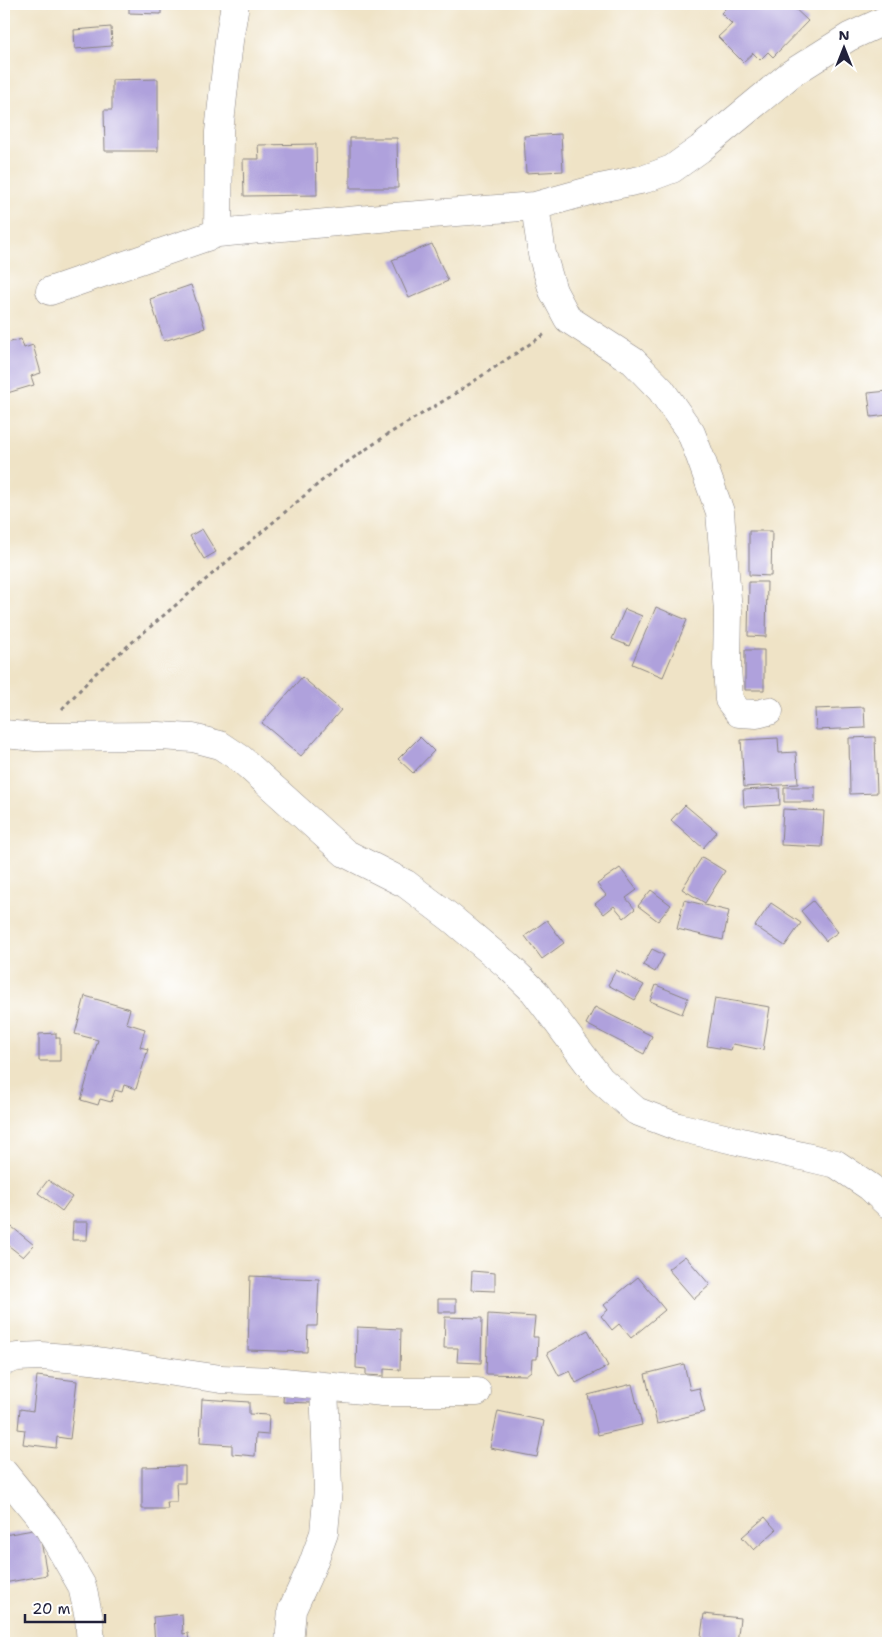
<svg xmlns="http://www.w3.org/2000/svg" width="892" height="1647" font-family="'Shantell Sans',sans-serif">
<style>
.building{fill:#afa1dc}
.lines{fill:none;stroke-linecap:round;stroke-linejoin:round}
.minor-casing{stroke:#888280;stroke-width:29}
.path{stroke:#888280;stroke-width:3;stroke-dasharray:4 4;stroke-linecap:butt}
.minor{stroke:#fff;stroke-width:28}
</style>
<rect width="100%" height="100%" fill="#fff"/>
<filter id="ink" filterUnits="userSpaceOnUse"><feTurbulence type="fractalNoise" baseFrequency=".02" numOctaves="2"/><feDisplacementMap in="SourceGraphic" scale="10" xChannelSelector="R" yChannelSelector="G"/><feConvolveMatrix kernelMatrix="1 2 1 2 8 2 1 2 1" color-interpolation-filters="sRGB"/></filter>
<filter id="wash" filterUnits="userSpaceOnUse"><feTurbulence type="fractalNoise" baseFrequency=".0096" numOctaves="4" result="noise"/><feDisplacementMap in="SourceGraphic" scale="20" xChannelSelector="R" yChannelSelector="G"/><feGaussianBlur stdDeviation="1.12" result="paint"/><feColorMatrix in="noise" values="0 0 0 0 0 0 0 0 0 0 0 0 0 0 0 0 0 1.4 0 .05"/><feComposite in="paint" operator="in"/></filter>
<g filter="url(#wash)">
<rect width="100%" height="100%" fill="#efe3c6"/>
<g id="blocks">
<path class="building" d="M129,4H161V14L129,13Z
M730,4H762L766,8L770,4H790L808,21L773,57L768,52L760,60L753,53L743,62L718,37L732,24L721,13Z
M111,27L112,46L75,49L74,30Z
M158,79V151H105L104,110H112V80Z
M561,134L563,171L526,173L524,136Z
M350,138H397L398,188H350Z
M316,144L317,195L244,196L243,159H259L258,145Z
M432,244L448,281L409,298L392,260Z
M191,285L205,328L164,341L150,299Z
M21,339L24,348L33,345L41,373L31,376L34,385L4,394V344Z
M888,391V415L871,417L868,393Z
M202,529L216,552L204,559L190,536Z
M749,531H772L771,576L749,575Z
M749,582H767L766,637L748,636Z
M656,607L687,620L663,677L632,664Z
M625,609L642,616L629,646L612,639Z
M745,650H764V690H745Z
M302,677L341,710L301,756L262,723Z
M864,707L865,728L816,730L815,709Z
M420,737L434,751L413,773L398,759Z
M875,737L877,793L850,794L849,738Z
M778,738L779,753L796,752L798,784L744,787L741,740Z
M784,787H815V802H784Z
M779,788L780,805L744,807L743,790Z
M685,805L717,832L703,848L671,820Z
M783,809L824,811L822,847L781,845Z
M702,857L725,871L705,903L682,889Z
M620,868L637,890L626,898L635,909L624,918L614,906L604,914L595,904L606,895L597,884Z
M651,890L671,905L658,921L638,906Z
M684,900L729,911L723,940L677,929Z
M813,901L838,932L826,941L801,911Z
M771,903L801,923L785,946L755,926Z
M547,920L564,943L542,959L525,936Z
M652,949L664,955L655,972L643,965Z
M616,970L644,985L635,1000L608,985Z
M656,985L688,998L682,1014L650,1001Z
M85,996L130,1009L126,1023L145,1029L140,1047L148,1049L136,1089L124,1085L122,1092L115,1090L111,1102L100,1099L98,1105L81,1100L98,1040L75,1034Z
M715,998L770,1007L763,1050L733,1044L731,1050L707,1046Z
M595,1007L652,1036L644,1054L586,1024Z
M56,1033V1038H60V1061H39V1034Z
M48,1180L72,1197L62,1211L38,1193Z
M73,1222H88L87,1240H72Z
M12,1227L34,1245L23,1257L4,1242V1236Z
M685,1256L710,1285L694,1299L668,1269Z
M472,1271L495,1273V1291L471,1290Z
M250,1276L319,1279L317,1326H308L307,1352L248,1350Z
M638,1277L665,1310L631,1338L619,1324L612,1330L601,1316L608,1310L604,1305Z
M438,1299H456V1312H438Z
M488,1314L535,1317L533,1337H538L537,1359H532L531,1371L526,1375L486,1374Z
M445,1317L482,1318L481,1363L457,1362L458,1348H444Z
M357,1327L401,1329L400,1370L384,1369V1376L366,1375V1369L356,1368Z
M588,1330L608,1366L576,1383L570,1371L559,1376L547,1353Z
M684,1364L690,1390L699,1388L705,1412L657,1424L645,1374Z
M37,1376L77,1381L70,1439L57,1437L56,1448L23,1444L25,1430L18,1429L20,1409L33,1411Z
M632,1384L642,1425L598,1435L588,1395Z
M284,1386L312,1387L311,1403L283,1402Z
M202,1399L249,1402V1414L269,1415L268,1435L256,1434L255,1456L232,1454V1445L200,1443Z
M498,1411L544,1421L537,1457L490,1448Z
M185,1466V1483H176L177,1502H167L168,1509H142V1467Z
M765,1517L776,1530L754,1550L742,1537Z
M39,1529L47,1575L4,1583V1535Z
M182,1614L183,1634L188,1633L189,1643H155L153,1617Z
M704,1614L740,1618L737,1643H700Z"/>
</g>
</g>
<g filter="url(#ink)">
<use href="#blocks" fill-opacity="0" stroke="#888280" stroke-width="1"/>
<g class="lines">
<defs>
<path id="minor" d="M535,206L542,254L553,291L568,319L633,361L661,390L691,433L701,459L720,512L728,611L727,665L729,700L739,713L757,714L769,711
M218,233L219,132L229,41L235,4
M50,291L218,233L380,218L535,206L600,188L645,179L672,169L700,149L792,73L849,37L888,19
M4,734L36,737L159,736L193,738L220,745L241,759L345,853L406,884L451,918L507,965L534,991L600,1079L636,1111L678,1127L836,1164L870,1187L888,1204
M4,1361L17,1357L41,1356L91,1360L221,1379L274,1381L383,1392H477
M4,1473L48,1527L82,1586L89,1618L91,1643
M289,1643L292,1610L312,1566L324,1533L328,1489L324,1386"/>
</defs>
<use href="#minor" class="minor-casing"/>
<path class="path" d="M62,709L96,673L331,473L390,433L450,397L545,334"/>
<use href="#minor" class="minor"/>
</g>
</g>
<rect width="892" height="1647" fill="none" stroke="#fff" stroke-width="20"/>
<g transform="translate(844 48)" stroke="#ffffff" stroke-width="4" paint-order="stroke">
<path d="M0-4L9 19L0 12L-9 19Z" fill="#22223b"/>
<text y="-8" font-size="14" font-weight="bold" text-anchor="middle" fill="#22223b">N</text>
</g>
<path d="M25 1614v8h80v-8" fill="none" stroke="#22223b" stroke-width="2.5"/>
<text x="32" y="1614" font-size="15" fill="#22223b" stroke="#ffffff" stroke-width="4" paint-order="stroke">20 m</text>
</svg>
